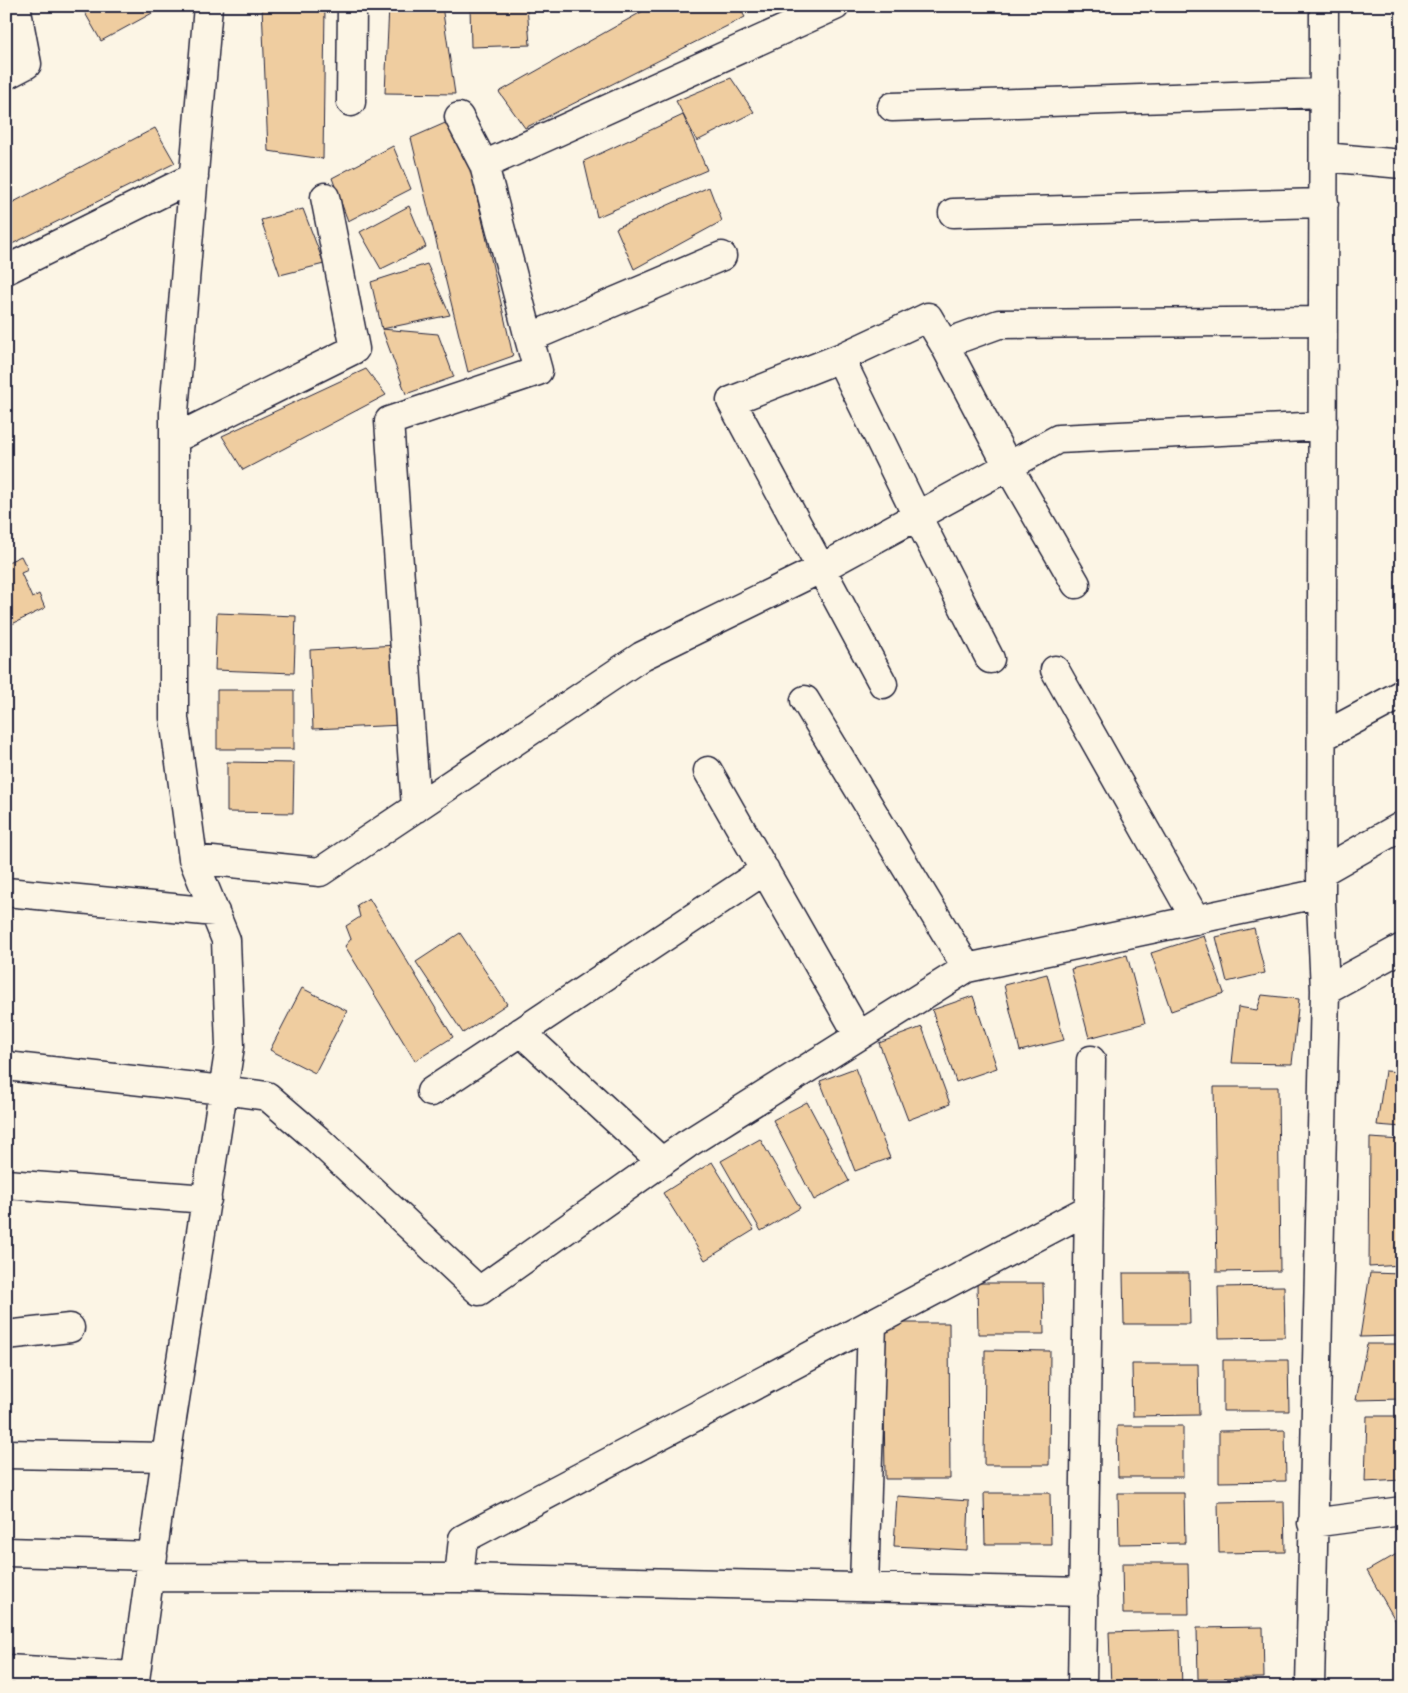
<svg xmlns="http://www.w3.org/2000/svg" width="1408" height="1693" font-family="Dekko,sans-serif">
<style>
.building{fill:#efcda0;stroke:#22223b}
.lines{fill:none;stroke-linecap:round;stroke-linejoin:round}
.minor-casing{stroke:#22223b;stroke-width:31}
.minor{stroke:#fcf5e5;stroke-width:28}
</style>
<rect width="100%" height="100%" fill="#fcf5e5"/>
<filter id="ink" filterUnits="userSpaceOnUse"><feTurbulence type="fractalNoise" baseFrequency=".02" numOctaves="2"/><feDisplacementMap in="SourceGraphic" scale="10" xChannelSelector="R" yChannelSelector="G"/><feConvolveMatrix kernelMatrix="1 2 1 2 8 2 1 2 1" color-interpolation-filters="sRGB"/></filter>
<g filter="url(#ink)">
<path class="building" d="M81,6H165L101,41Z
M262,6H325L323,159L268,151Z
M389,6H442L455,94L385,93Z
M470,6H527L530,45L471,47Z
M652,6H738L745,17L525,128L499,92Z
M731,78L754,112L697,141L676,101Z
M683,115L707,170L597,217L584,161Z
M459,117L513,356L468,372L411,138Z
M155,128L175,163L6,247V206Z
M393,146L411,189L348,221L332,178Z
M709,187L722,221L634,269L616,228Z
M409,206L426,247L381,269L360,232Z
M303,209L324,264L280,275L261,220Z
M427,264L450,315L382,329L371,282Z
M382,329L438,334L454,377L406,394Z
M366,369L386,395L243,470L222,436Z
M21,556L28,570L21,573L32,598L39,594L45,608L6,627V563Z
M217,613L296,616L294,673L215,670Z
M396,645L403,725L313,729L310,650Z
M217,690H294V749H217Z
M227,762L294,763L293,813L227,812Z
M369,898L453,1037L415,1061L345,946L351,939L346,926L360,917L357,905Z
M1254,928L1265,973L1227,982L1216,937Z
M460,933L507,1004L463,1033L416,962Z
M1204,936L1224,993L1171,1011L1151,953Z
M1127,955L1145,1023L1089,1038L1071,969Z
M1047,974L1064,1040L1020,1051L1004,985Z
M302,988L347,1011L315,1073L270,1050Z
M1262,995L1299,999L1292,1064L1232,1063L1238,1007L1257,1010Z
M973,996L997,1068L956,1082L932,1010Z
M922,1027L950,1104L908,1120L879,1043Z
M855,1068L890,1158L855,1171L820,1081Z
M1385,1071L1402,1072V1127L1377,1125Z
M1214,1087H1278L1280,1271L1217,1272Z
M807,1102L849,1181L814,1200L773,1120Z
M1370,1138L1402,1140V1265L1369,1267Z
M760,1139L800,1208L761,1231L721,1161Z
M712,1162L754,1230L705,1260L663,1193Z
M1123,1273H1189L1190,1324H1124Z
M1370,1273L1402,1274V1336L1360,1337Z
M977,1283H1043L1044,1334H978Z
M1284,1286L1285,1337L1219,1338L1218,1287Z
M883,1323H949L950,1479H885Z
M1367,1344H1402V1399L1356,1400Z
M985,1350L1050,1351L1049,1465H984Z
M1223,1360H1288L1289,1411H1223Z
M1132,1364H1198L1199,1415L1133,1416Z
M1367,1416H1402V1480L1365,1482Z
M1117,1426H1183V1477H1118Z
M1285,1430L1286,1481L1219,1482V1431Z
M984,1493H1050L1051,1544H985Z
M1118,1493H1184L1185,1543L1119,1544Z
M897,1496L969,1501L967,1550L894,1546Z
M1284,1501L1285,1552L1219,1553L1218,1502Z
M1402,1551V1632L1367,1571Z
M1122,1563H1188L1189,1614H1123Z
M1263,1627L1264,1678L1198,1679L1197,1628Z
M1180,1630L1182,1687H1111L1109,1632Z
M1017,1682L1073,1684V1687H1016Z"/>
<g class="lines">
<defs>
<path id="minor" d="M6,75L27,64L16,6
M351,102L352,6
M892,107L1324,93
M1324,157L1402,164
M484,165L835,6
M953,213L1324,203
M6,270L194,177
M529,338L722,256
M944,344L999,324L1323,321
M840,358L917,516L990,659
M174,439L355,349L325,197
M1055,670L1196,920
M883,684L731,401L840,358L928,317L944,344L1008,466L1076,584
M805,700L967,968
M1322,737L1402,694
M708,771L859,1036
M416,808L389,421L538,371L529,338L484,165L459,117
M193,859L320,872L642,656L820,569L1058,439L1323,426
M1321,872L1402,826
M6,892L215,912
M1325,990L1402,948
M521,1032L662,1162
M6,1066L223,1090L267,1096L317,1139L479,1291L687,1144L967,968L1321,893
M431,1092L765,870
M6,1184L207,1199
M6,1335L70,1328
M6,1454L166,1457
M1312,1523L1402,1511
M6,1552L153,1556
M150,1577L459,1578L1084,1592
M459,1578L463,1539L1089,1209
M864,1587L872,1323
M6,1669L135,1676
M134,1687L166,1457L230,1046L226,940L193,859L174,718V412L208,6
M1082,1687L1091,1060
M1310,1687L1325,990L1321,902L1324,6"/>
</defs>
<use href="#minor" class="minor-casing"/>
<use href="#minor" class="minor"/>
</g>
</g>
<rect width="1408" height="1693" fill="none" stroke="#fcf5e5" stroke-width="25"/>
<rect x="12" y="12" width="1383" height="1668" fill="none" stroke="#22223b" stroke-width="2" filter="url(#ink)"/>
</svg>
